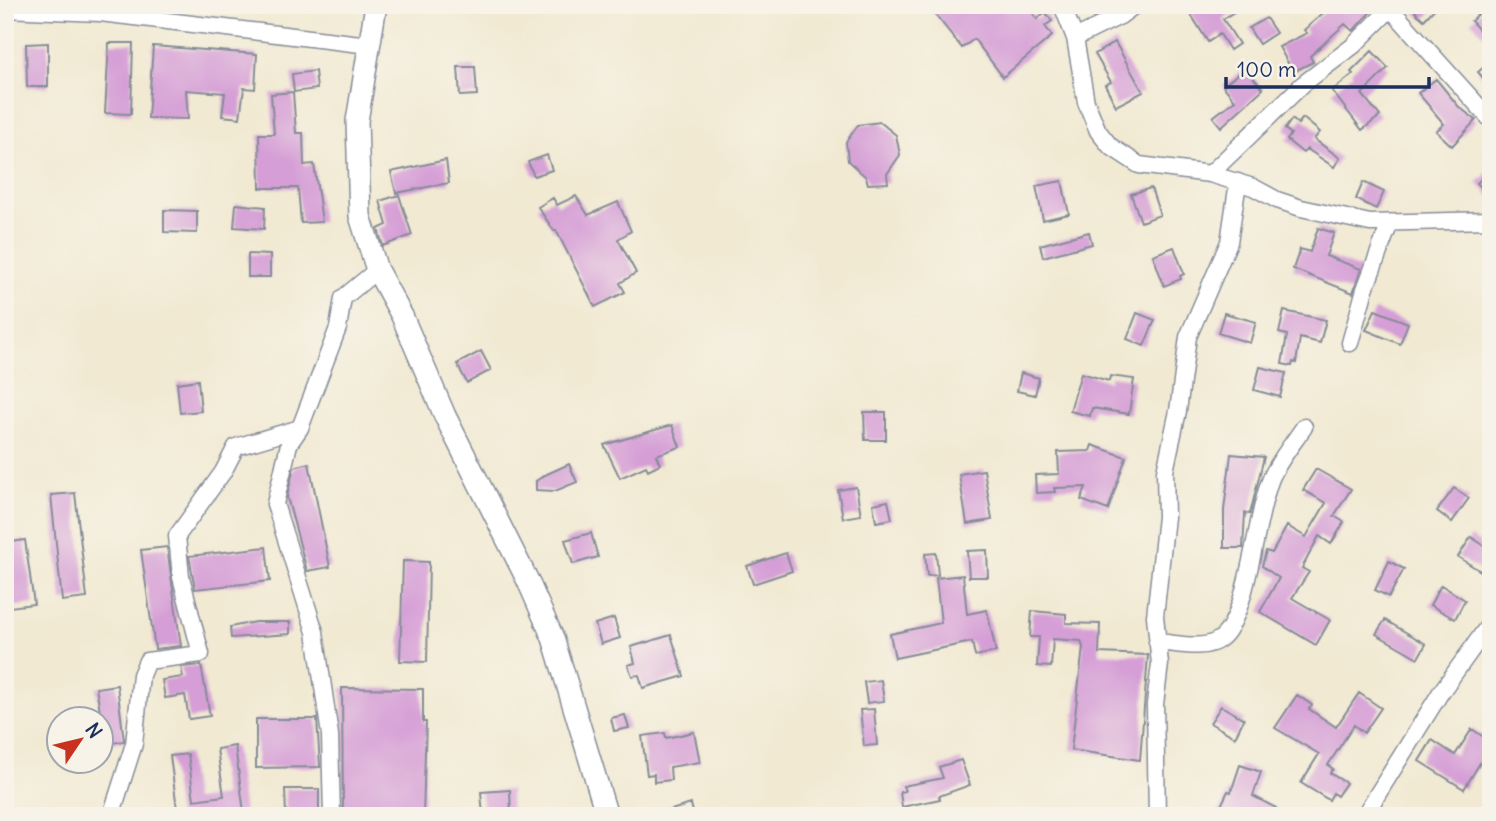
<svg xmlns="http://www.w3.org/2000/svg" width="1496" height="821" font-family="Delius,sans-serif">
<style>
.building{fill:#d59ed6}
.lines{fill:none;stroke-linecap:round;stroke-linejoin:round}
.minor-casing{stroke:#868c98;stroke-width:19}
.secondary-casing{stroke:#868c98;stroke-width:24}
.minor{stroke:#fff;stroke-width:16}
.secondary{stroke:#fff;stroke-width:21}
</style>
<rect width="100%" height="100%" fill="#f7f3e8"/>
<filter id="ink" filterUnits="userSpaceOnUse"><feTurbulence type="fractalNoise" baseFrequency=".0143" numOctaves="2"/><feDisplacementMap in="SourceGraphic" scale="14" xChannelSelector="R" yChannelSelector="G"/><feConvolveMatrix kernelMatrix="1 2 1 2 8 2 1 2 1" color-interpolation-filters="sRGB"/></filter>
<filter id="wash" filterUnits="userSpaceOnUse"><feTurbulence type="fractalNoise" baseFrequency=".00686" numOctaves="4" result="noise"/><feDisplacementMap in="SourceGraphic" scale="28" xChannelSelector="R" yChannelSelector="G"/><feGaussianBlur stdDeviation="1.57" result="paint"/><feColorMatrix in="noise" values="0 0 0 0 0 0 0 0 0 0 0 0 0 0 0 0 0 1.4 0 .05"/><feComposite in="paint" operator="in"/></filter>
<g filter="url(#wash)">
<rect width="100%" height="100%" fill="#f1e9d2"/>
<g id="blocks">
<path class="building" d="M928,5H1027L1037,19L1045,12L1052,21L1045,26L1052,36L1003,77L974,39L962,48Z
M1185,5H1245L1223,19L1239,44L1230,50L1220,34L1208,42Z
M1332,5H1377L1353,31L1345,24L1310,56L1313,62L1293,72L1279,47L1307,33L1304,30Z
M1421,5H1438L1424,20L1415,12Z
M1488,5H1491V43L1471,21Z
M1266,18L1276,33L1259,44L1249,28Z
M1115,42L1143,92L1116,106L1105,85L1111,82L1095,54Z
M48,43V87H27L26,44Z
M109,43H133L131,114L105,113Z
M153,46L257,54L255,89L244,88L240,118L222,116L225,93L186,90L188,119L148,118Z
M1372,51L1388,68L1362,94L1380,116L1362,130L1332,91L1353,74L1351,72Z
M1491,61V87L1478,72Z
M458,67H475L477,95L460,96Z
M1245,68L1263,89L1221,127L1213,117L1235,100L1223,86Z
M315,71L317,89L294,92L292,74Z
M1436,79L1459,107L1476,120L1452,146L1436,131L1444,124L1418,93Z
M293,92L296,133H303L304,165L314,164L322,222L301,223L298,188H260L259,134H274L271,94Z
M1303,118L1320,132L1314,139L1340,158L1334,167L1307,149L1303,153L1287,140L1291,134L1285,129L1292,119L1298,124Z
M880,122L896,135L900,155L887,174L888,183L868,184L866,177L848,161L846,142L858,125Z
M547,155L552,170L534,176L528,162Z
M446,160L449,183L396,193L391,172Z
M1491,169V197L1477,183Z
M1062,181L1069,214L1043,220L1036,186Z
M1363,182L1384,192L1376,209L1356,199Z
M1151,188L1160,215L1141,222L1131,194Z
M399,195L412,235L383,246L378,229L387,225L380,201Z
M576,196L588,215L618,202L631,231L618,239L636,273L620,283L625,292L595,307L556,230L554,231L538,207L553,198L557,205Z
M236,204L265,207L264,229L234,227Z
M164,210L197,211V233L164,232Z
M1318,228L1334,233L1326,256L1361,269L1353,293L1293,269L1300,249L1310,252Z
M1089,232L1092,244L1043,257L1040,245Z
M1174,247L1184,274L1180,276L1181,279L1164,286L1153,255Z
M248,254L270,255V277H248Z
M1375,310L1408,323L1400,344L1366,330Z
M1284,311L1326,320L1320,343L1300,338L1296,363L1293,362L1292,366L1282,364L1287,335L1279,333Z
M1137,313L1155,320L1144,346L1127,339Z
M1224,313L1256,322L1250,343L1218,333Z
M481,351L491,370L467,383L457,364Z
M1260,367L1286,373L1280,397L1254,390Z
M1021,373L1039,378L1035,395L1017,391Z
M1081,373L1109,381L1110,376L1134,379L1129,414L1092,408L1090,416L1070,411Z
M198,380L201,411L180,413L177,383Z
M864,412H886V440H865Z
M672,425L680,447L656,455L660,464L648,470L646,466L620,478L604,445Z
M1092,445L1126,457L1108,510L1081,500L1086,487L1054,488L1055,492L1036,493L1035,475L1059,474L1058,452L1090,451Z
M1231,454L1264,457L1250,514L1245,513L1243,548H1224V510Z
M309,463L330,567L307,571L287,497L294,467Z
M569,464L577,482L555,491L536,490V481L545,475Z
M1316,469L1351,489L1334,516L1344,522L1331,544L1319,536L1302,568L1309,572L1292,598L1330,620L1316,645L1260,612L1279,578L1262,566L1266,551L1272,553L1287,526L1306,537L1326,503L1303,490Z
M984,470L992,520L967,524L959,474Z
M856,487L861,515L843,518L838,490Z
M1454,488L1469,498L1452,522L1437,511Z
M75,493L87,598L62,601L51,495Z
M888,501L892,519L876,522L873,504Z
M591,533L598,557L573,564L565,540Z
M1471,537L1491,550V558L1482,572L1458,557Z
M25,540L34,604L10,607L5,543Z
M167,547L181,646L155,649L141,550Z
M266,547L270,581L195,589L189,556Z
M987,550L988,577H969L967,551Z
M786,553L792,571L753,584L747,566Z
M936,553L938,575L927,576L925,554Z
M403,561L429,562L427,662L400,661Z
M1389,561L1404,569L1389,597L1375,590Z
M963,575L967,614L987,610L996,652L975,656L972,642L895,658L890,634L941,623L936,578Z
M1441,585L1465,600L1455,619L1430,605Z
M1032,611L1066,614V623L1100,624L1099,653L1148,655L1140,760L1071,750L1083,647L1081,641L1053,639L1051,667L1037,666L1039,637H1030Z
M614,618L620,638L601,644L595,624Z
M1385,620L1426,644L1418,658L1376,634Z
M255,622H290V634L231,638L230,627Z
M671,635L684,676L643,688L639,675L632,676L628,665L635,663L631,647Z
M201,665L210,716L189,719L185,695L165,698L162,680L183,677L181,667Z
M881,680L884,701L867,703L864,682Z
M117,685L124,741L106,744L96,688Z
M342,688L423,689V722H426L423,816H343Z
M1359,693L1381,708L1364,733L1354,725L1328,765L1333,769L1330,773L1346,783L1337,796L1333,793L1329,800L1301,783L1319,754L1275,728L1297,695L1312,705L1309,709L1336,727Z
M1221,706L1244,719L1235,737L1210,723Z
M874,709L877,745L864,746L860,710Z
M625,715L629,728L614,731L611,718Z
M256,719H317L320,767L256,768Z
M1472,729L1491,742V770L1480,763L1464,789L1419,761L1432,740L1455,755Z
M694,732L700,762L670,767L671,780L654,782V774L647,775L642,736L665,733L666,738Z
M235,746L244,812L225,816H178L170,756L188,754L194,800L224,796L217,749Z
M961,760L970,785L939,796L940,799L902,807L900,792L905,791L903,786L943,778L939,767Z
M1240,765L1261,772L1253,796L1276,808L1273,816H1216L1228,791L1231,792Z
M285,789H319V816H286Z
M510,790L511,816H483L481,792Z
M691,804L694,816H661V813Z"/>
</g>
</g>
<g filter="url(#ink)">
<use href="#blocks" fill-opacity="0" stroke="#868c98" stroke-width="2"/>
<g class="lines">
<defs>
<path id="minor" d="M1062,5L1075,38L1086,102L1098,131L1110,146L1139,165L1210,174L1253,187L1277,200L1301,208L1370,223L1491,220
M1390,8L1491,120
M5,9L100,13L369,45
M1075,38L1120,16L1135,5
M1210,174L1303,84L1353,46L1394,5
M1350,343L1365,289L1390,223
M1157,642C1176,643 1204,651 1220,639C1249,618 1255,513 1272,476C1280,459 1294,442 1304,427
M111,816L134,744L141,675L147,661L201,654L181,577L177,536L223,472L236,447L300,428
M332,816L330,735L315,632L275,504L289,444L300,428L338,328L343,298L377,270
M1157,816L1155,704L1160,664L1155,616L1166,517L1165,471L1178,411L1188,337L1229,242L1238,182
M1364,816L1441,692L1491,622"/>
<path id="secondary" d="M376,5L357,121L360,216L377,270L402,316L445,416L528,581L553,638L607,816"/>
</defs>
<use href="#minor" class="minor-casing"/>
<use href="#secondary" class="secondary-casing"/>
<use href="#minor" class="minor"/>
<use href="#secondary" class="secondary"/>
</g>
</g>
<rect width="1496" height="821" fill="none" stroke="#f7f3e8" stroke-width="28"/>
<g transform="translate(80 740) rotate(55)"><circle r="33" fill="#f7f3e8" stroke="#9fa5b1" stroke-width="2"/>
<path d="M0-5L12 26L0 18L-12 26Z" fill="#c8321e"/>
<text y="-10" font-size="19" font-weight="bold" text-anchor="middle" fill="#1b2f5e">N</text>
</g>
<path d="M1226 77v10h203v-10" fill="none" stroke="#1b2f5e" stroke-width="3.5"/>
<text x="1237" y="77" font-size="21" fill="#1b2f5e" stroke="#f7f3e8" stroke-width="5" paint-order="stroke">100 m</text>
</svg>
